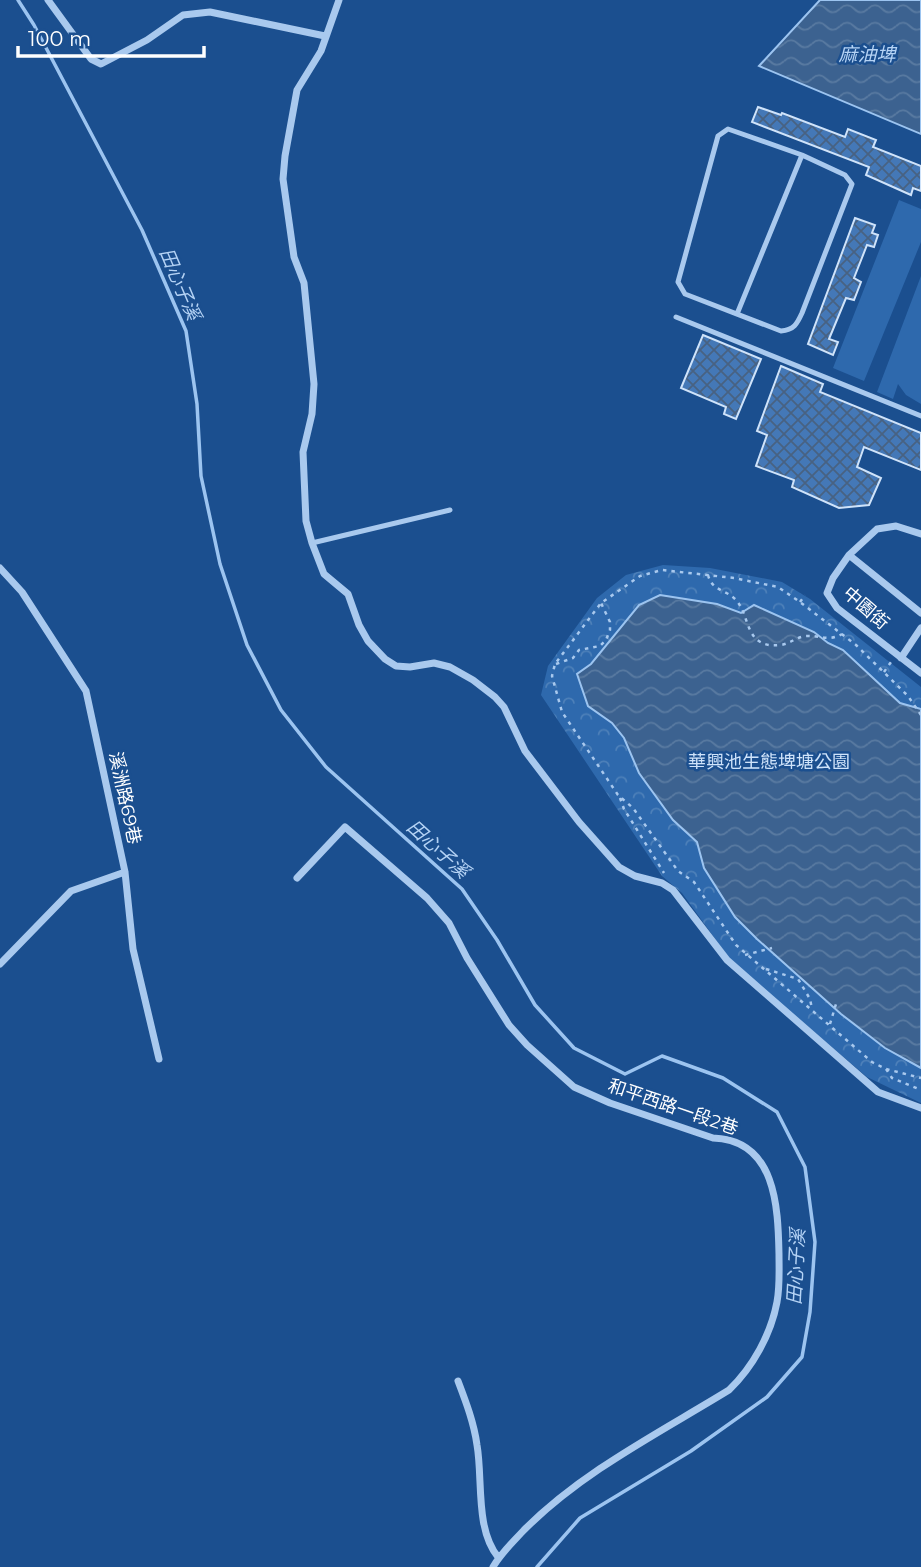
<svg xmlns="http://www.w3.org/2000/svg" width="921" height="1567" font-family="Montserrat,'Noto Sans TC',sans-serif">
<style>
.grass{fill:#2e69ad}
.park{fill:url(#park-crowns)}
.water{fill:url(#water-waves);stroke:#9cc4f0;stroke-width:2}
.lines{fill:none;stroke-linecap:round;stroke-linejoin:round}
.stream{stroke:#9cc4f0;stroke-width:3.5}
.building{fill:url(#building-cross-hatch);stroke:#cfe3fa;stroke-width:2}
.path{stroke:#a9c9ee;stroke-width:2.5;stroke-dasharray:3.5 5;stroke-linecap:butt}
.lane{stroke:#a9c9ee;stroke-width:5}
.street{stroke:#a9c9ee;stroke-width:7}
.labels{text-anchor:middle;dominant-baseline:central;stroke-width:5;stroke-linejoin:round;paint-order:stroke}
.street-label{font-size:18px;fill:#fff;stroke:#1b4f8f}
.park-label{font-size:18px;fill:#cfe3fa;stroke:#1b4f8f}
.water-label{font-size:19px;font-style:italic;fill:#b5d3f5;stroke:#1b4f8f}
</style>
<defs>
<pattern id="park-crowns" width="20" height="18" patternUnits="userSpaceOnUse" patternTransform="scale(1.75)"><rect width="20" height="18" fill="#2e69ad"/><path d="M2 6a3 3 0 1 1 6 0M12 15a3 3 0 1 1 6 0" fill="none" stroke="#4d80b9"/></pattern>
<pattern id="water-waves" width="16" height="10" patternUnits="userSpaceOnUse" patternTransform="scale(1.75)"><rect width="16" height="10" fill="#3c6290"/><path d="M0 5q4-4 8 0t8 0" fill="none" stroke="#597aa1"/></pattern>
<pattern id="building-cross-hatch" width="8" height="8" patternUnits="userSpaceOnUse" patternTransform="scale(1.75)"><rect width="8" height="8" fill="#4478b7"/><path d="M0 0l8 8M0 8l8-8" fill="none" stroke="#486282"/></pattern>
</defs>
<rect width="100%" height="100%" fill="#1b4f8f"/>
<path class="grass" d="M899,200L921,209V242L864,381L833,368Z
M921,276V404L906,395L898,384L893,399L877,392Z"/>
<path class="park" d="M663,565L710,568L782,582L810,599L921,687V1103L867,1077L732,962L682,893L662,876L541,695L548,666L597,598L626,575Z"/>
<path class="water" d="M820,0H921V134L759,66Z
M660,595L717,604L741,613L754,605L814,632L828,643L843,650L900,703L921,709V1068L885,1048L841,1014L757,939L735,917L704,868L697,842L673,820L639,773L624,738L612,723L588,706L577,674L591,664L639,605Z"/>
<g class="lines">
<path class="stream" d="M18,0L34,25L142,230L186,331L197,404L201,476L220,564L247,645L281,710L326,767L462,889L497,940L535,1005L574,1048L625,1074L662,1056L723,1078L777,1112L805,1167L815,1242L810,1312L802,1357L767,1397L691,1451L580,1518L537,1567"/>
</g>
<path class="building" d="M758,107L781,115L782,113L845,137L848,129L876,140L873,147L921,166V191L913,188L911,195L866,175L869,167L752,122Z
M855,218L875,225L872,233L878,235L874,247L867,245L854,278L861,282L854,300L846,298L829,339L838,342L833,355L808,344Z
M703,335L761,359L736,419L724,414L726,407L681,388Z
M781,366L823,384L820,392L921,433V470L864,447L857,467L881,478L869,505L839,508L792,487L794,480L756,466L767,435L757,431Z"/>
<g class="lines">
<path class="path" d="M708,575C712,591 725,589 735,599C751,614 743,649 780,645C790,644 796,637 806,636C819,635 829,642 842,634
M800,602L805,595
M556,664L573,658L579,650L600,646L606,640L610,630V622L601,603
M884,672L891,662
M921,715L908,696L856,645L800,602L778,587L734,578L662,570L640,576L601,603L555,664L552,676L562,712L618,795L633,808L678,871L694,882L736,945L872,1062L886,1069L921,1078
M620,798L624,809L664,873
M745,955L772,948
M766,969L798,979L810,999L812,1009
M830,1024L836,1004
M886,1069L892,1078L921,1090"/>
<path class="lane" d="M728,129L802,155L845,175L852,184L802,313C797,324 794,330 781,331L685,294L678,282L718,136Z
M737,314L802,155
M676,317L921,416
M312,543L450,510"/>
<path class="street" d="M48,0L91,59L101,64L147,40L183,15L210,12L325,36
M339,0L321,51L297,90L285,156L283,179L294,257L304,283L314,384L312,414L303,452L306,521L312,543L324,574L348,594L359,625L368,641L385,659L396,666L410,667L434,663L450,667L473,680L495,697L504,707L525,751L579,822L619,867L635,876L662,883L673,890L727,960L878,1092L921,1108
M921,534L896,526L877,529L849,555L833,578L827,593L837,608L921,673
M849,555L921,613
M0,568L22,592L86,691L125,872L133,949L159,1059
M901,658L921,628
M297,878L345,827L427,898L449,923L467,958L509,1025L527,1045L574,1087L610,1103L713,1138C776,1140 778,1207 779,1254C779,1270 780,1286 777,1302C771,1334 753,1367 729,1390C659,1433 583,1471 524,1530C513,1542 501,1553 493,1567
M0,964L71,891L125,872
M458,1381C466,1402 474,1423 477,1445C483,1479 475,1529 498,1557"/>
</g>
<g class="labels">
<g class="street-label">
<text transform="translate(866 608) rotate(41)">中園街</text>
<text transform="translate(125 798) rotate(78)">溪洲路69巷</text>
<text transform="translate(673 1107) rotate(19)">和平西路一段2巷</text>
</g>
<g class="park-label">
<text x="769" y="762">華興池生態埤塘公園</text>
</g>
<g class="water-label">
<text x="867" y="54">麻油埤</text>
<text transform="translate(180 284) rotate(67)">田心子溪</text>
<text transform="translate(438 849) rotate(42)">田心子溪</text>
<text transform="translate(796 1267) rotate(-87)">田心子溪</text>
</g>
</g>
<path d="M18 46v10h186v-10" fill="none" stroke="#ffffff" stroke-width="3.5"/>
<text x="28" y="46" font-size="21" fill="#ffffff" stroke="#1b4f8f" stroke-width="5" paint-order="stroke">100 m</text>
</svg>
